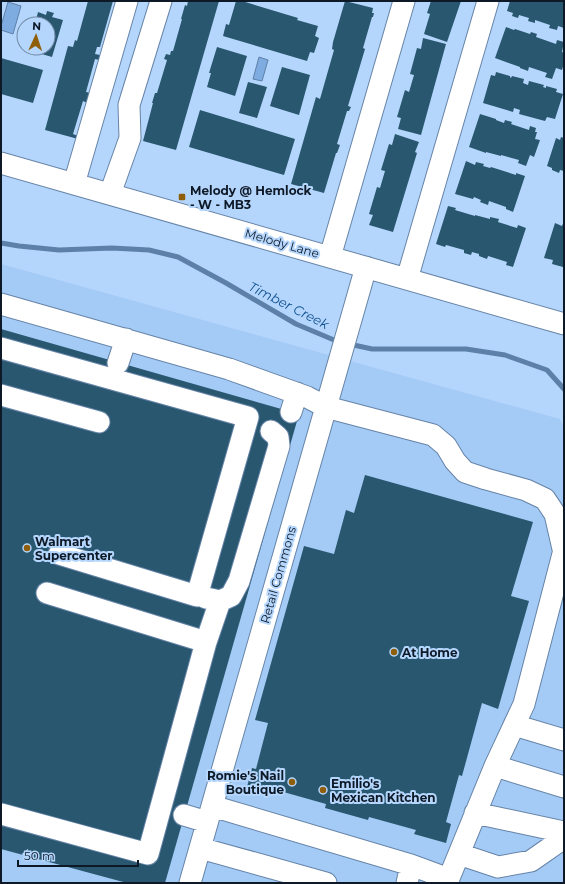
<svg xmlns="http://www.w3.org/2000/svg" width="565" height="884" font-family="Montserrat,sans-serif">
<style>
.built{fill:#a4caf6}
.water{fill:#7face0;stroke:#5d80a8}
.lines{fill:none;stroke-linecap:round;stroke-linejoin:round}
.stream{stroke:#5d80a8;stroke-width:5}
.building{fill:#29576f}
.minor-casing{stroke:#6684a7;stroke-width:23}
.minor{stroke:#fff;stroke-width:21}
.poi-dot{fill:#8f5e0b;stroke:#b5d6fc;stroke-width:1.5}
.labels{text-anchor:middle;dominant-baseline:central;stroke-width:4;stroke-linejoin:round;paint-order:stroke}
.poi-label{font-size:12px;font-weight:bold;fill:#0e1927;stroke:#b5d6fc;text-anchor:start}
.street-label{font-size:12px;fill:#0e1927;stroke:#b5d6fc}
.water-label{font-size:13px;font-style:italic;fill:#105190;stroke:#b5d6fc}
</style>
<rect width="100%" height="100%" fill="#b5d6fc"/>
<path class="built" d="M1,264L560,419L564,428V883H1Z"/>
<path class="water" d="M8,2L21,6L13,34L1,30V26Z
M259,57L268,60L262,81L253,79Z"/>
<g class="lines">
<path class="stream" d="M1,243L19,246L59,250L112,248L149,250L178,257L226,283L296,324L334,340L339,342
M349,344L372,349H466L505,355L547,370L564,389"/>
</g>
<path class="building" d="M88,1H113L100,47H97L95,54L100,55L99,60L95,59L86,92L91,93L87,103L83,101L73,134L78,136V139L45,130L68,46L73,47L75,40L77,41Z
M188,1H219L176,150L143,141L153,103H152L155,93H157L167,60L164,59L166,54L170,55L171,51H173L182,19H181L185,5L187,6Z
M236,1H242L298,18L297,20L318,26L315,36L319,38L314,53L310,52L307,61L223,36L226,24L229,25Z
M345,1L373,8L372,13H374L373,17H372L363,48L365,49L348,106L351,107L349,111H347L337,144L340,145L337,153H336L324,193L291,184L316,97L320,99L334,50L332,49L333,42Z
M431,1H461L447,42L424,34L430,14L427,13Z
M510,1H564V28L558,26L557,30L549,28L550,25L535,20V23L528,21L529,18L519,15L518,18L512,16L513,13L507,11Z
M47,11L54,13L52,17L63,20L52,57L28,50L29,48H48V24H35L38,12L46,15Z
M506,27L514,30L515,29L530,34L531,32L537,34L536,37L556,44L557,40L564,42L562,52L564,53V63L562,70L556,68L552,79L545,77L547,73L529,67L528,71L520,68V67L495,58Z
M423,38L446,44L421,135L398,129L401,118L397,117L405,90L409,92L414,75L410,74L417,48L421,49Z
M217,47L247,56L235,96L207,87L211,73H209Z
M1,58L43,70L33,103L1,94Z
M282,67L310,75L299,115L270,106Z
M496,72L510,76V77L511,78L512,76L524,79L523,83L528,85L529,81L544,85L543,87L546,88V86L557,89L556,92L563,94L555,119L547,117L545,121L519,114L520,110L514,108L513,112L483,103L491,75L495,76Z
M248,82L267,87L257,118L239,113Z
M200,110L295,139L284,175L189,147Z
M480,114L496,119V120L504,123L505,120L512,122L511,124L529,130L530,126L536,128L535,132H537L535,139L540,140L534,157L530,155L526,166L518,163L519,160L501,155V156L486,152V153L469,147Z
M395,134L419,142L415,152L417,153L393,232L369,225L373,215L369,214L377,187L380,188L385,171L381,170L389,144L392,145Z
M561,137L564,138V171L560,170L559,173L552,170V168L547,166L556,138L560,140Z
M466,161L475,165L476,162L484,164L483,166L490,168L491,167L516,175V173L525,176L513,212L506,209V207L489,201L488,205L480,202L481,200L474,197L473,199L455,194Z
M448,206L456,208L455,210L475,216V215L490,219V217L499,219L498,222L517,228L518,225L526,228L513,267L506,265L507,262L488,256L487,259L479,256V254L472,252L471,255L464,253V250L446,245L445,247L436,244Z
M564,221V264L563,267L552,264L553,260L544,258L555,223L562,226Z
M1,329L299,414L165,883H127L1,849Z
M365,475L533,522L511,596L529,601L498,709L482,703L462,776L459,775L446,822L451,824L446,843L414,834L416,830L369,817L368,820L325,808L326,804L280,791L278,795L247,787L252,768L256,769L268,723L255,720L304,546L334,554L346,510L354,513Z"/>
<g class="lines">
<defs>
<path id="minor" d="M1,163L564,324
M74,184L127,1
M110,194L130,138L129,105L161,1
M330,257L404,1
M407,279L488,1
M1,304L229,369L307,397L326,407L433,435L446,446L455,461L465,472L486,479L526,490L545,499L555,514L563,549
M1,348L248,417L197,596L59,554
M118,363L126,339
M1,395L99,422
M291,412L297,393
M206,598L220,601L206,642
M220,601L231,596L239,581L279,446L278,437L271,431
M514,725L564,740
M495,766L564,787
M212,806L411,865L449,879
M475,813L564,832
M1,814L148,854L206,642L47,593
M184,815L207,822
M200,848L326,883
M459,854L498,867L531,861L564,838
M190,883L366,267
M407,883L411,865
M447,883L495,766L524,704L564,550"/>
</defs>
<use href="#minor" class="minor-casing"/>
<use href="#minor" class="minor"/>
</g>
<g class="poi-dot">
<rect x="178" y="193" width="8" height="8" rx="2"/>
<circle cx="27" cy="548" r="4"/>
<circle cx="394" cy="652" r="4"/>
<circle cx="292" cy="782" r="4"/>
<circle cx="323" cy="790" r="4"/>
</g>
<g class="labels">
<g class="poi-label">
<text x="190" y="190">Melody @ Hemlock<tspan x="190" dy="14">- W - MB3</tspan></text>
<text x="35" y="541">Walmart<tspan x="35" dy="14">Supercenter</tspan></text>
<text x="402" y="652">At Home</text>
<text x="284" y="775" text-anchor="end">Romie's Nail<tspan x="284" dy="14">Boutique</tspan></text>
<text x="331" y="783">Emilio's<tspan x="331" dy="14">Mexican Kitchen</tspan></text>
</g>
<g class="street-label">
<text transform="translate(282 243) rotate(16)">Melody Lane</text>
<text transform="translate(278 575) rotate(-74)">Retail Commons</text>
</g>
<g class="water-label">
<text transform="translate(289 305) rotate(27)">Timber Creek</text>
</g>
</g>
<rect width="565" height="884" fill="none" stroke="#0e1927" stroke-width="4"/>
<g transform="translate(36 36) rotate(3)"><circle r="19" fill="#b5d6fc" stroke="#728aa7"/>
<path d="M0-3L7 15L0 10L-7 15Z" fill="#8f5e0b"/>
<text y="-6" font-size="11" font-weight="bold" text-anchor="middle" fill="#0e1927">N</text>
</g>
<path d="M18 860v6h120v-6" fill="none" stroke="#0e1927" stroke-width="2"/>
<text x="24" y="860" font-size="12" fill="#0e1927" stroke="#b5d6fc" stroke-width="3" paint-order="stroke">50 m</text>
</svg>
